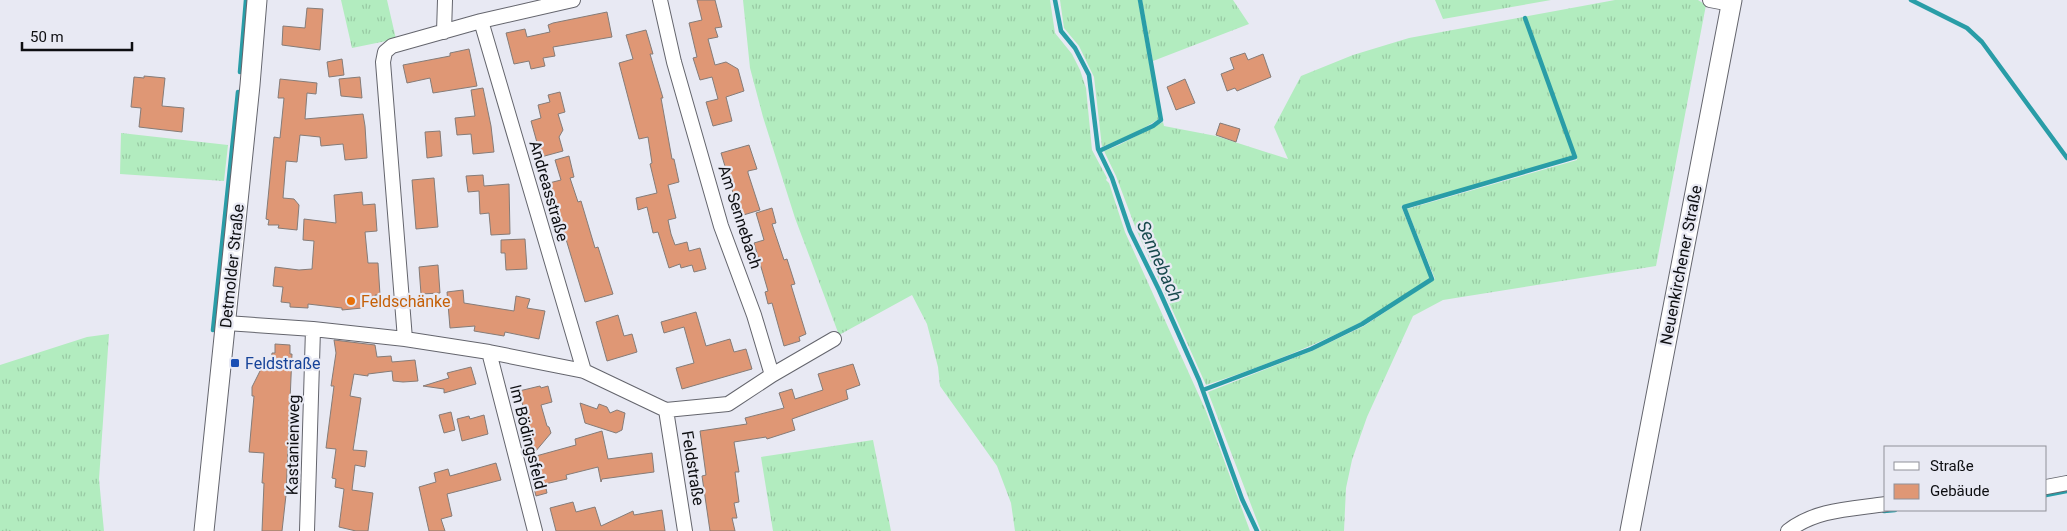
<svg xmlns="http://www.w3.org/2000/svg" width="2067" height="531" font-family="Roboto,sans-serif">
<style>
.grass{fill:url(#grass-tufts)}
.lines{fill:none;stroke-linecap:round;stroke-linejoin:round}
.stream{stroke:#299da7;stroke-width:4.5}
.building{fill:#df9775;stroke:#857c78}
.street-casing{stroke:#64656d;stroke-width:16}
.secondary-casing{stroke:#64656d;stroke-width:21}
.street{stroke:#fff;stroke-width:14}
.secondary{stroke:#fff;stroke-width:19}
.food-dot{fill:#e8710a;stroke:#e8e9f3;stroke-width:2}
.transit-dot{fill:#1a4fb4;stroke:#e8e9f3;stroke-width:2}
.labels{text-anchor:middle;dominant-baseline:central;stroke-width:4.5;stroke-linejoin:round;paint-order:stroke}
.street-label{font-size:16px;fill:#0d0e11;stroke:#e8e9f3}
.food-label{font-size:16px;fill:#c56008;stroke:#e8e9f3;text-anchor:start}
.transit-label{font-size:16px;fill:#164399;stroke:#e8e9f3;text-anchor:start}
.water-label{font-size:18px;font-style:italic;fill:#17484c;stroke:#e8e9f3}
</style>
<defs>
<pattern id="grass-tufts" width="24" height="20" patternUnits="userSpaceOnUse" patternTransform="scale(1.25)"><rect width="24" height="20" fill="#b2ecbf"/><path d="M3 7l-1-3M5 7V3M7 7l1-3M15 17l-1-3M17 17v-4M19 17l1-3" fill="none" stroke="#98c9a3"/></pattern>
</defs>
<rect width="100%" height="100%" fill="#e8e9f3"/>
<path class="grass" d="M341,0H387L396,39L352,48Z
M743,0H1050L1055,33L1072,54L1080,70L1086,88L1092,150L1107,178L1106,180L1109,183L1125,232L1206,411L1250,531H1015L1011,503L997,466L940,386L938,367L927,324L912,295L839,335L795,218L763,117L750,68Z
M1060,0H1138L1159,119L1137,132L1102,147L1094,77L1079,46L1064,28Z
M1142,0H1233L1249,24L1153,61Z
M1435,0H1551L1443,19Z
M1615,0H1698L1706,5L1656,266L1443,300L1413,316L1367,417L1352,460L1346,488L1344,531H1261L1208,392L1312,351L1364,326L1435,279L1407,209L1577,160L1576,156L1401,206L1430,278C1407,293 1383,310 1359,323C1310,348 1258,368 1206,385L1136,229L1116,176L1104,151L1119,145L1163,122L1164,126L1216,136L1288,159L1274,127L1301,76L1353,55L1409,38Z
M121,133L228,145L224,181L120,174Z
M109,334L99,479L104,531H0V365L87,337Z
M873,440L891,531H773L761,457Z"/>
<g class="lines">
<path class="stream" d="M1055,0L1061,31L1075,48L1089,75L1098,149L1112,178L1130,231L1159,290L1199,380L1242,499L1257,531
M1911,0L1967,28L1982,42L2067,158
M240,72L246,0
M1099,151L1153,126L1161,120L1140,0
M213,330L238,92
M1203,390L1311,349L1362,324L1432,279L1404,207L1575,157L1525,18
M2046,495L2067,491
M1884,511L1895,510"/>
</g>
<path class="building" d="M697,0H715L722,27L715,28L718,37L708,39L715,65L726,62L738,69L744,91L726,97L732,121L713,126L706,102L718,99L712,77L700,80L693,58L697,57L689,23L702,20Z
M307,8L323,9L320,50L282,45L283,26L305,28Z
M607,12L612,37L553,47L555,56L543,58L545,66L531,69L529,61L514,64L506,33L525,29L527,37L550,32L548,25L553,23Z
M646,30L653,54H650L663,98H661L672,159H674L679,182L668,185L676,218L668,220L671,234L675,245L687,242L689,251L700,248L706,269L694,272L692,265L681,268L680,264L669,268L658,232L653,233L647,207L638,210L636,198L657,193L650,164L652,163L648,137L639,139L619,63L633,59L626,35Z
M469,49L477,86L433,93L430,78L407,83L403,65L450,56V53Z
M1245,53L1248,60L1263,54L1271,77L1237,91L1235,88L1227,91L1221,74L1234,69L1230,58Z
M342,59L344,75L329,77L327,62Z
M144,76L165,78L162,106L184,108L182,132L139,127L141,108L131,107L134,77L144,78Z
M360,77L362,98L341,96L339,79Z
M280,79L317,83L316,94L307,93L305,119L363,114L365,126L367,158L345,160L343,144L321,146L320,137L300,135L297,162L286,161L283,198L294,199L299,205L297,230L278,228L279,225H268L269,220L266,219L274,137L280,138L284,98H278Z
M1185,79L1195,103L1176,110L1167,87Z
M483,88L491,126L494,152L473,154L471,134L457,135L455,118L475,116L471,90Z
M560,92L565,112L558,114L563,130L559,137L563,151L541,157L531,121L541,118L538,105L550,102L548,95Z
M1220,123L1240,129L1236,142L1216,135Z
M440,131L442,156L427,158L425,132Z
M749,145L757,169L748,171V173L760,210L740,216L721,153Z
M569,156L574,177L570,178L578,202L581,201L595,248L598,247L613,294L585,302L549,183L561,180L555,160Z
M483,175L484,186L509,184L510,234L491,235L489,213L480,214L479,191L468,192L466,176Z
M434,178L438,227L416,229L412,180Z
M362,192L363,205L375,204L377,231L365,232L368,263H378L380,295H375V297L361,298L362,308L342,310V308L308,304V308L290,307V303L281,302L283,287L273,286L275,267L299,270L312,269L314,241L303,240L304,219L336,223L334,195Z
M772,208L776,223L772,224L784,260L787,259L795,284L791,285L806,334L799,337L800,341L784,346L772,303L768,304L765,292L768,291L754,243L764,240L756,213Z
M525,239L527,269L506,270L505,253H501V240Z
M438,265L440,293L421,294L419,267Z
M463,290L464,303L514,311L516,296L530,299L527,308L545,311L539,339L505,332L504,336L474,331L475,326L450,328L447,292Z
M696,312L706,346L730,339L734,352L746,349L752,369L682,389L676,368L694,363L684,327L664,333L661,322Z
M618,315L624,336L632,334L637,352L607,361L596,322Z
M334,340L375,345L377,357L391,356L392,362L415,360L418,381L403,382L393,381L392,371L368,374V376L354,374L350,396L361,398L353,450L367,451L365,467L355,465L352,490L373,493L368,531H356L339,527L344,489L335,487L336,479L332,478L336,449L326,448L334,386H331L336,353Z
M275,344L290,345V354H292L286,495L282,531H262L264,483H262L264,453L249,452L254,396H252V387L261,369L271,370L272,353H275Z
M853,364L860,385L846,390L848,399L792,419L795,430L767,439L766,437L734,442L739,472H735L739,502L734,503L737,518H732L735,531H710L702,476L706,475L700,431L747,424L745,418L784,408L779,393L792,389L795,399L823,390L818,374Z
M471,367L476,384L444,393V389L423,386L449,378L447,373Z
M540,386L541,388L548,386L552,402L541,405L547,426L549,427L551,433L535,452L519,391Z
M580,403L597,409L599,404L607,407L610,413L617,410L625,413L622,430L616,433L585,423Z
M451,412L455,430L444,433L439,415Z
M484,415L488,434L462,441L457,419L469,416L470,419Z
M602,431L608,459L652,453L654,472L602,479L601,482L598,467L566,475L567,479L545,484L547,493L536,496L533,484L542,482L536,456L576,445L575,439Z
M496,463L501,480L447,494L452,516L441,519L445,531H429L419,487L436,482L434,473L448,469L450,476Z
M573,502L576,512L595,507L601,526L633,511L634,515L662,510L665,531H556L550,508Z"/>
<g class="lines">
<defs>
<path id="street" d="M660,0L674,62L721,226L754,315L772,375
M1710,0L1731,4
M481,21L584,371
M444,32L445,0
M226,323L313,329L405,339L489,352L584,371L666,410L685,531
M405,339L383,62L385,52L392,46L481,21L573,0
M489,352L535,531
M666,410L728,404L772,375L834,339
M2046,487L2067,483
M307,531L313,329
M1788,531C1816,509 1852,509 1886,504"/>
<path id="secondary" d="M204,531L250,85L257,0
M1630,531L1732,0"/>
</defs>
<use href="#street" class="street-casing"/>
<use href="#secondary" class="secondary-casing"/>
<use href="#street" class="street"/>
<use href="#secondary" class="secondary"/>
</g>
<circle class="food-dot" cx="351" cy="301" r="5"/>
<rect class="transit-dot" x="230" y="358" width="10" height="10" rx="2.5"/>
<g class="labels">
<g class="street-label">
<text transform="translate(549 191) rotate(74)">Andreasstraße</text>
<text transform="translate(740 217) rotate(72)">Am Sennebach</text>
<text transform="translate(1681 265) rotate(-79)">Neuenkirchener Straße</text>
<text transform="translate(232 266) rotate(-84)">Detmolder Straße</text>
<text transform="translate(528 437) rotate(76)">Im Bödingsfeld</text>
<text transform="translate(293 445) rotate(-89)">Kastanienweg</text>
<text transform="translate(693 468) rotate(81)">Feldstraße</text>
</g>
<g class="food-label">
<text x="361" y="301">Feldschänke</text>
</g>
<g class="transit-label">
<text x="245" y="363">Feldstraße</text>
</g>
<g class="water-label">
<text transform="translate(1160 261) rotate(66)">Sennebach</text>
</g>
</g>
<rect x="1884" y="446" width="162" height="65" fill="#e8e9f3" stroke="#909199"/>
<rect x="1894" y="462" width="25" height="8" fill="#ffffff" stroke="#909199"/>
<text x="1930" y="471" font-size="15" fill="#0d0e11">Straße</text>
<rect x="1894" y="484" width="25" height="15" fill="#df9775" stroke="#909199"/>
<text x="1930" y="496" font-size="15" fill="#0d0e11">Gebäude</text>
<path d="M22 42v8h110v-8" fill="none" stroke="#0d0e11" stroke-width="2.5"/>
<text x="30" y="42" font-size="15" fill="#0d0e11" stroke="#e8e9f3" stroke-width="4" paint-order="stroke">50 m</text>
</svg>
